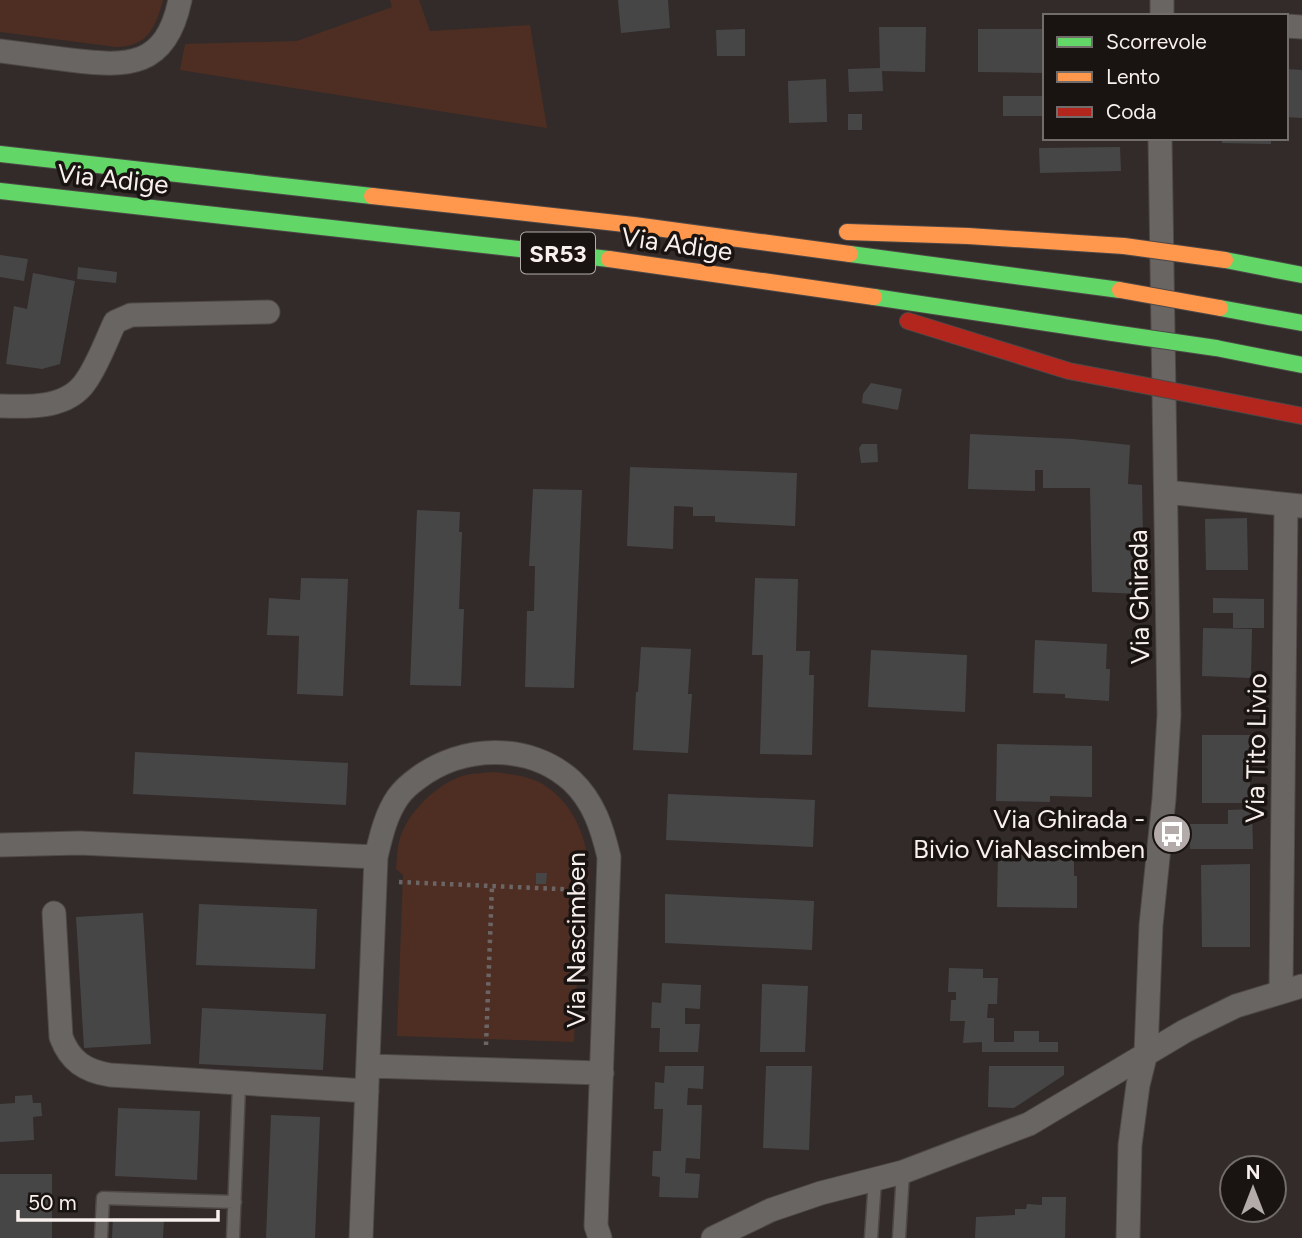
<svg xmlns="http://www.w3.org/2000/svg" width="1302" height="1238" font-family="Figtree,sans-serif">
<style>
.green{fill:#4e2e22}
.building{fill:#474646}
.lines{fill:none;stroke-linecap:round;stroke-linejoin:round}
.lane-casing{stroke:#4e4847;stroke-width:15}
.street-casing{stroke:#4e4847;stroke-width:25}
.fast-casing{stroke:#4e4847;stroke-width:18}
.slow-casing{stroke:#4e4847;stroke-width:18}
.jam-casing{stroke:#4e4847;stroke-width:18}
.path{stroke:#6b6665;stroke-width:4.5;stroke-dasharray:3.5 5;stroke-linecap:butt}
.lane{stroke:#696563;stroke-width:12}
.street{stroke:#696563;stroke-width:23}
.fast{stroke:#63d668;stroke-width:16}
.slow{stroke:#ff974d;stroke-width:16}
.jam{stroke:#b3261e;stroke-width:16}
.fast-bridge-casing{stroke:#4e4847;stroke-width:18;stroke-linecap:butt}
.slow-bridge-casing{stroke:#4e4847;stroke-width:18;stroke-linecap:butt}
.jam-bridge-casing{stroke:#4e4847;stroke-width:18;stroke-linecap:butt}
.fast-bridge{stroke:#63d668;stroke-width:16}
.slow-bridge{stroke:#ff974d;stroke-width:16}
.jam-bridge{stroke:#b3261e;stroke-width:16}
.labels{text-anchor:middle;dominant-baseline:central;stroke-width:7;stroke-linejoin:round;paint-order:stroke}
.shield{fill:#191412;stroke:#b4aeab;stroke-width:2}
.shield-label{font-size:24px;font-weight:bold;fill:#f7f0ed}
.street-label{font-size:26px;fill:#f7f0ed;stroke:#191412}
.poi-label{font-size:26px;fill:#f7f0ed;stroke:#191412;text-anchor:end}
</style>
<rect width="100%" height="100%" fill="#322b2a"/>
<path class="green" d="M0,0H163C155,29 148,46 116,47L0,32Z
M390,0H419L430,31L530,25L547,128L180,70L185,44L297,41L392,7Z
M493,772C508,774 523,775 537,781C574,800 589,840 589,878L582,882L574,1042L397,1036L403,875L396,869C397,860 397,850 399,842C406,813 438,782 466,775C475,773 485,773 493,772Z"/>
<path class="building" d="M618,0H668L670,28L621,33Z
M879,27H926L925,72L882,71L883,91L849,92L848,69L880,68Z
M745,29V56H717L716,30Z
M978,29H1045V73L978,72Z
M1286,69L1302,70V118L1286,117Z
M826,79L827,122L789,123L788,81Z
M1003,96H1045V116H1003Z
M848,114H862V130H848Z
M1222,138H1271V144L1222,143Z
M1120,147L1121,171L1040,173L1039,148Z
M0,255L28,259L24,281L0,277Z
M78,267L117,272L116,283L77,279Z
M33,273L75,281L60,364L42,369L6,364L14,306L27,309Z
M871,383L902,389L898,410L862,403L863,394Z
M970,434L1073,439L1130,445L1128,484L1142,485L1144,594L1092,592L1090,488H1043V470H1035V491L968,489Z
M862,444H877L878,462L861,463L859,448Z
M630,467L797,473L795,526L715,522V516H693V507L674,506L673,549L627,546Z
M533,489L582,490L574,688L525,687L527,611H534L535,566H529Z
M417,510L460,512L459,532H462L459,609H464L461,686L410,685Z
M1247,518L1248,570H1206L1205,519Z
M301,578L348,579L343,696L297,694L299,636L267,635L269,598L300,600Z
M755,578L798,579L796,651H810L809,675H814L812,755L760,754L763,655H752Z
M1213,598L1264,599V628H1233V613H1213Z
M1203,628L1252,629L1251,678L1202,676Z
M1035,640L1107,644L1106,669H1110L1109,701L1065,698V694L1033,693Z
M641,647L691,649L688,694H692L688,753L633,750L636,692H638Z
M871,650L967,655L965,712L868,707Z
M1202,735H1250V803H1202Z
M997,744L1092,746V797L1050,796V802L996,801Z
M135,752L348,763L346,805L133,794Z
M668,794L815,800L813,847L666,840Z
M1252,809L1253,849H1190V824H1228V810Z
M998,851H1074V876H1077V908L997,907Z
M1250,864V947H1202L1201,865Z
M536,873H547L546,884H536Z
M665,894L814,901L812,950L665,943Z
M199,904L317,909L315,969L196,965Z
M143,913L151,1044L84,1048L76,917Z
M949,968L983,969V978H998L997,1004H988L987,1018H994V1042H1014V1031H1039V1042H1058V1052H982V1042L963,1043L965,1021H950L951,1000H956V992H948Z
M662,983L701,985L700,1009L685,1008V1024H700L698,1052H659L660,1028H651L652,1002L661,1003Z
M762,984L808,986L805,1052H760Z
M202,1008L326,1014L323,1070L199,1064Z
M665,1066H704L703,1089L688,1088L687,1105H702L700,1159L686,1158L685,1173L700,1174L698,1198L659,1197L660,1177L652,1176L653,1151H661L663,1109H654L655,1082L664,1083Z
M766,1066H812L809,1150L763,1148Z
M989,1066H1064V1075L1014,1108L988,1107Z
M32,1095L33,1103H41L42,1116L33,1117L34,1140L0,1142V1104L15,1103V1096Z
M118,1108L200,1111L197,1180L115,1176Z
M271,1115L320,1117L315,1238H266Z
M0,1174H52V1238H0Z
M1042,1197H1066L1065,1238H975L976,1217L1015,1215V1209H1026L1027,1204L1042,1205Z
M113,1218L164,1220L163,1238H112Z"/>
<g class="lines">
<defs>
<path id="lane" d="M101,1238L103,1198L235,1202
M233,1238L239,1085
M871,1238L875,1180
M899,1238L903,1172"/>
<path id="street" d="M1162,16V0
M1286,26L1302,27
M0,51C23,54 46,57 70,60C128,67 166,68 180,0
M0,406C28,407 68,409 86,381C98,364 106,341 115,322L131,315L268,312
M1166,492L1302,506
M0,845L80,843L376,857
M54,913L61,1037C70,1061 85,1071 110,1075L367,1091
M1281,991L1286,505
M369,1066L602,1073
M361,1238L376,857C381,836 386,814 398,797C403,790 411,783 418,778C462,745 529,742 572,781C594,802 602,828 609,857L596,1226L600,1238
M713,1238L771,1210L821,1193L903,1172L1029,1124L1185,1031L1236,1006L1302,986
M1128,1238L1130,1145L1138,1085L1146,1053L1151,925L1164,799L1169,715L1160,138"/>
<path id="fast" d="M0,154L372,196
M0,191L609,259
M850,254L1120,290
M1225,260L1302,275
M874,297L1113,333
M1220,308L1302,323
M1216,348L1302,365"/>
<path id="slow" d="M372,196L634,225L850,254
M847,232L968,236L1124,246
M609,259L874,297"/>
<path id="jam" d="M908,321L1069,371L1111,379
M1210,398L1302,416"/>
</defs>
<use href="#lane" class="lane-casing"/>
<use href="#street" class="street-casing"/>
<use href="#fast" class="fast-casing"/>
<use href="#slow" class="slow-casing"/>
<use href="#jam" class="jam-casing"/>
<path class="path" d="M399,882L583,890
M486,1045L492,886"/>
<use href="#lane" class="lane"/>
<use href="#street" class="street"/>
<use href="#fast" class="fast"/>
<use href="#slow" class="slow"/>
<use href="#jam" class="jam"/>
<defs>
<path id="fast-bridge" d="M1113,333L1216,348"/>
<path id="slow-bridge" d="M1124,246L1225,260
M1120,290L1220,308"/>
<path id="jam-bridge" d="M1111,379L1210,398"/>
</defs>
<use href="#fast-bridge" class="fast-bridge-casing"/>
<use href="#slow-bridge" class="slow-bridge-casing"/>
<use href="#jam-bridge" class="jam-bridge-casing"/>
<use href="#fast-bridge" class="fast-bridge"/>
<use href="#slow-bridge" class="slow-bridge"/>
<use href="#jam-bridge" class="jam-bridge"/>
</g>
<defs>
<symbol id="bus-disc" viewBox="-11 -11 22 22"><circle r="9.5" fill="#b2aba9" stroke="#191412"/><path d="M-5-6H5V4H4V6H2V4H-2V6H-4V4H-5ZM-3.5-4V0h7V-4ZM-3.5 1.2v1.5H-2V1.2ZM2 1.2v1.5H3.5V1.2Z" fill="#fff"/></symbol>
</defs>
<g fill-rule="evenodd">
<use href="#bus-disc" x="1150" y="812" width="44" height="44"/>
</g>
<g class="labels">
<rect class="shield" x="521" y="232.5" width="74" height="41" rx="5"/>
<g class="shield-label">
<text x="558" y="253">SR53</text>
</g>
<g class="street-label">
<text transform="translate(113 179) rotate(6)">Via Adige</text>
<text transform="translate(677 244) rotate(8)">Via Adige</text>
<text transform="translate(1139 597) rotate(-91)">Via Ghirada</text>
<text transform="translate(1256 748) rotate(-89)">Via Tito Livio</text>
<text transform="translate(576 940) rotate(-90)">Via Nascimben</text>
</g>
<g class="poi-label">
<text x="1145" y="819">Via Ghirada -<tspan x="1145" dy="30">Bivio ViaNascimben</tspan></text>
</g>
</g>
<rect x="1043" y="14" width="245" height="126" fill="#191412" stroke="#726c6a" stroke-width="2"/>
<rect x="1057" y="37" width="35" height="10" fill="#63d668" stroke="#726c6a" stroke-width="2"/>
<text x="1106" y="49" font-size="21" fill="#f7f0ed">Scorrevole</text>
<rect x="1057" y="72" width="35" height="10" fill="#ff974d" stroke="#726c6a" stroke-width="2"/>
<text x="1106" y="84" font-size="21" fill="#f7f0ed">Lento</text>
<rect x="1057" y="107" width="35" height="10" fill="#b3261e" stroke="#726c6a" stroke-width="2"/>
<text x="1106" y="119" font-size="21" fill="#f7f0ed">Coda</text>
<g transform="translate(1253 1189)"><circle r="33" fill="#191412" stroke="#726c6a" stroke-width="2"/>
<path d="M0-5L12 26L0 18L-12 26Z" fill="#b2aba9"/>
<text y="-10" font-size="19" font-weight="bold" text-anchor="middle" fill="#f7f0ed">N</text>
</g>
<path d="M18 1210v10h200v-10" fill="none" stroke="#f7f0ed" stroke-width="3.5"/>
<text x="28" y="1210" font-size="21" fill="#f7f0ed" stroke="#191412" stroke-width="5" paint-order="stroke">50 m</text>
</svg>
